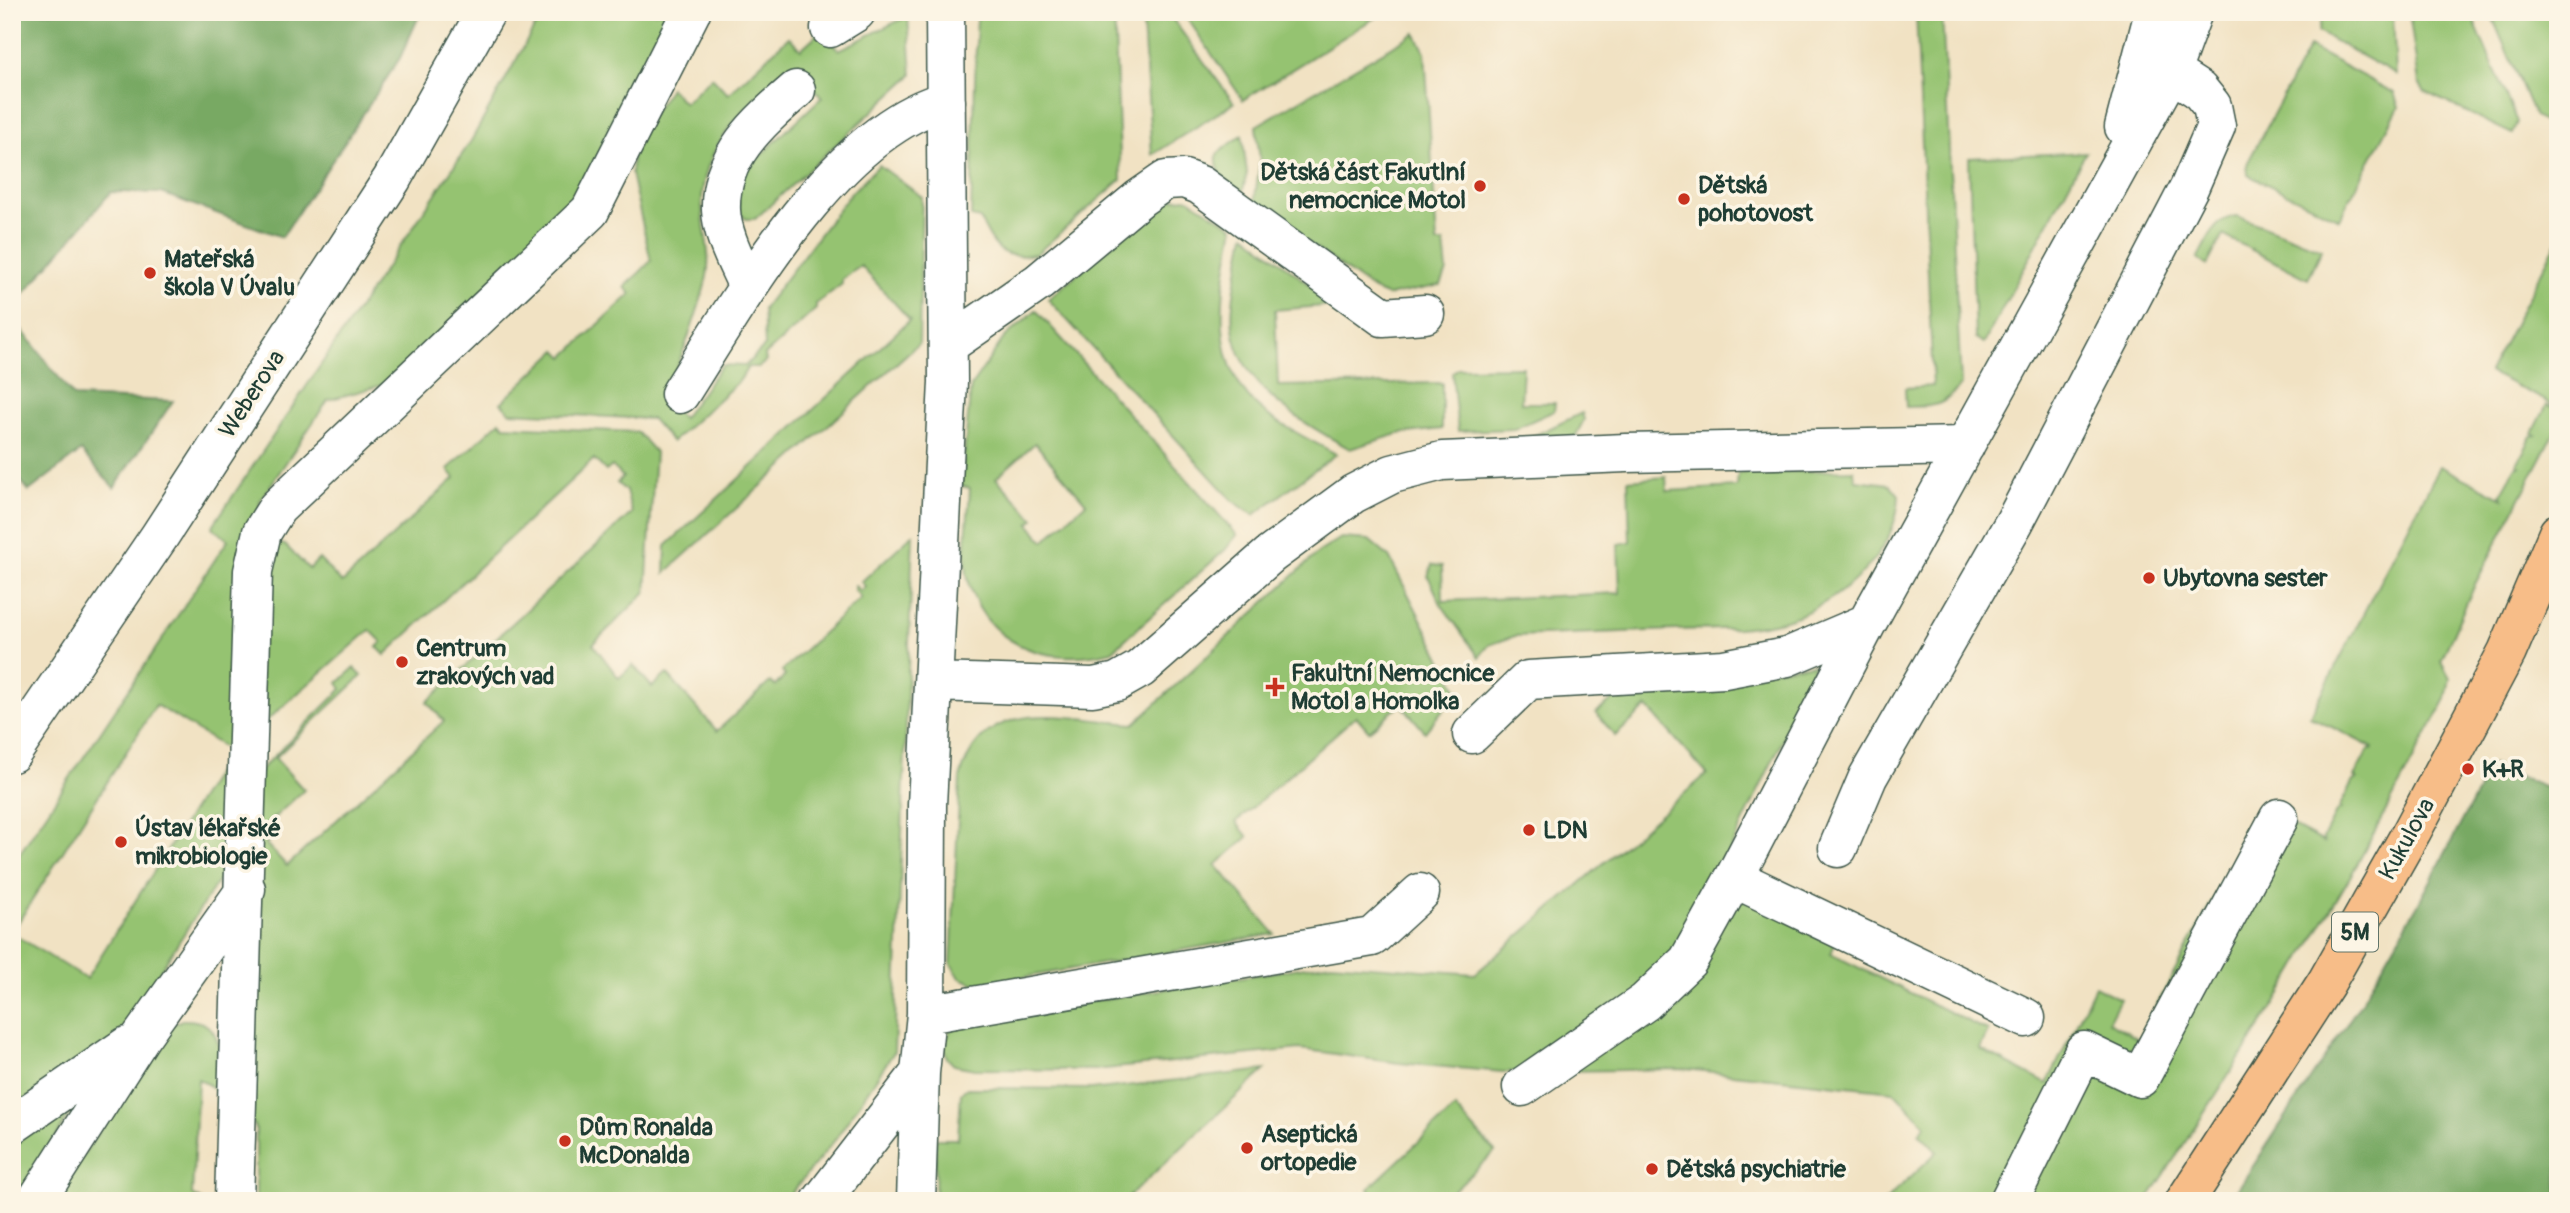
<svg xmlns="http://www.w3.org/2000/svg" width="2570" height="1213" font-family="Pangolin,sans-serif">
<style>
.green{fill:#95c371;stroke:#5a8052;stroke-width:2;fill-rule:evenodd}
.forest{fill:#78a963;stroke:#4c734c;stroke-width:2}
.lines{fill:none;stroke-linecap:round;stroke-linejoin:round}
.minor-casing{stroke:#3e5649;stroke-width:41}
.major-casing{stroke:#3e5649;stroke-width:41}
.minor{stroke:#fff;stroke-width:38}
.major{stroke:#f7bd88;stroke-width:38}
.poi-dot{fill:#c8321e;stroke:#fcf5e5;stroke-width:2.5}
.labels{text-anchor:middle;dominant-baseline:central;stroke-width:7;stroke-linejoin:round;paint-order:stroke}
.shield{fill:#fcf5e5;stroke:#617469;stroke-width:2}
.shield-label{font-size:23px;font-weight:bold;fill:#1f3d34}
.poi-label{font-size:24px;font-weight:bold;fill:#1f3d34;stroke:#fcf5e5;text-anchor:start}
.street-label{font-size:24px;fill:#1f3d34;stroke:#fcf5e5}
</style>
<rect width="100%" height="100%" fill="#fcf5e5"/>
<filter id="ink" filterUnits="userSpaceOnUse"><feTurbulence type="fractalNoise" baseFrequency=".0143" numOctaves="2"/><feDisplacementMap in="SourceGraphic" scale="14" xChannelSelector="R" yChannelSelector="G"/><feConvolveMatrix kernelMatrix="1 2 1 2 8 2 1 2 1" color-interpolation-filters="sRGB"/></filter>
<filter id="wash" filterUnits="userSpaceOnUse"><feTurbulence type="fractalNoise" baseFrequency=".00686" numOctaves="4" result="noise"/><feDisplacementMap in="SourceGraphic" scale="28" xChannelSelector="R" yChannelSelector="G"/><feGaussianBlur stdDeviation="1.57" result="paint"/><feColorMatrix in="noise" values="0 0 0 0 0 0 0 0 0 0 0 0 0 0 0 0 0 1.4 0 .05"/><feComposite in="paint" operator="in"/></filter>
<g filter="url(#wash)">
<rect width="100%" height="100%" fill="#f1e2c3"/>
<path class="green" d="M543,12H669L622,118L580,199L397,381L328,400L260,501L233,858L116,1039L12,1109V933L86,979L230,751L156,705L12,932V865L228,540L212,527L471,141Z
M977,12H1114L1121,180L1036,254C1000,261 995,248 980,219L971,217Z
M1142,12H1166L1171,17L1234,103L1152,155Z
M1183,12H1384L1243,100Z
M1916,12H1942L1961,385C1942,408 1935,406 1906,407L1905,388L1933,386Z
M2365,12L2393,15L2396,75L2318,32L2322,17Z
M2409,12H2470L2517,122L2512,134L2425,92L2419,83Z
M2490,12H2558V131L2535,117Z
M908,16L912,75L755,219H746L739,213L737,186L746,169L822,97L791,65C752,103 702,142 702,201C702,228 713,255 706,281C696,322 678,363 664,403L683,418L722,365L745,366L765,346L763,309L850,194L879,165L922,197L919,343L665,573L666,546L910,320L861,266L842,279V284L816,304V309L765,355L766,361L759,367H748L740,380L672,442L652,419L510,412L501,403L557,350L564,357L631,294L625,287L651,261L631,174L633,142L670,88L684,103L712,77L728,94L789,37L801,49L822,30L839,50Z
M1415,33L1425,52L1437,243H1444L1447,271L1441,285L1388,296L1374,290L1254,204L1260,161L1256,126Z
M2309,47L2394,93L2399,107L2339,219L2248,175L2247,164Z
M1242,135L1247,173L1242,194C1227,182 1215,176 1217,154Z
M2086,152L1984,343L1975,338L1969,158Z
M1187,198L1234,227C1222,289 1206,368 1265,413C1287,429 1312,441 1336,454L1254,515L1233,501L1048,299L1164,200Z
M2237,216L2322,249L2308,279L2223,235L2207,265L2197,259C2207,242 2214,218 2237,216Z
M1245,234L1336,305L1275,310L1278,386L1442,383V429L1398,434L1350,449C1294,418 1224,378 1233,303C1235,281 1241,257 1245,234Z
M2558,240V426L2473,588L2441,661L2450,678L2446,699L2354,870L2273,1007L2147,1201H1885L1937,1152L1919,1133L1926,1125L1893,1091L1685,1069L1503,1072L1399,1063L1300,1049L1095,1070L975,1069L954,1065L947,1058L944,1048L950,1030L959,1022L1331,963L1475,974L1707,774L1647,707L1615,736L1596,713L1627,689L1814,664L1809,684L1716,880L1837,938L1831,954L1988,1031L1980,1049L2047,1084L2095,986L2120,999L2108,1022L2139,1039L2261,809L2324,842L2323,838L2337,811L2341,809L2339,808L2353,781L2357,779L2354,777L2369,749L2372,750L2373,748L2310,716L2440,466L2503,498L2501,494L2516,467L2520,466L2517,464L2532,436L2536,435L2533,433L2547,405L2551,407L2552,404L2489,372Z
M1036,310L1237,535L1225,550L1112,651C1048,668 980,645 967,574C963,547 969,515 970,488L961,486L971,386L1004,338ZM1035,443L1086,503L1044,541L1029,524L1034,519L996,478Z
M1523,367L1521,403H1555L1554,411L1514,429L1458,431L1452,373L1458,368Z
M1582,413L1584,420L1575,437L1523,441Z
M500,421L504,426L637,432L655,452L646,592L593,644L619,678L633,665L652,687L667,674L717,731L770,682L775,686L785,676L782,671L861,598L854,589L855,586L861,591L865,586L861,582L913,534L894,1052L835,1140L785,1201H256V1129L247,1112L256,774L342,689L338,683L354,668L362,676L275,758L304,790L265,826L274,836L266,844L287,866L444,721L427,702L632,513L626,491L617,483L623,477L612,466L606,471L594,459L385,655L377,647L382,642L370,630L256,730L262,573L276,543L285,545L309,569L319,559L342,583L455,478L448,469Z
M1853,470L1856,480L1890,484L1899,495C1897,555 1837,606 1782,621C1748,630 1711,629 1676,630C1622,632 1569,634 1515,636L1489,645L1479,657L1441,604L1428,576L1432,565L1442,566L1443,601L1620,593L1618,544L1630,542L1628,480L1666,477L1667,491L1737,487L1738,473Z
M1341,538L1369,540L1389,557L1458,691L1425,732L1401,704L1369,731L1356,716L1236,822L1248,837L1216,865L1275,934L978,985L960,978L951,964L960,778C983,692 1067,719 1134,724L1319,552Z
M182,1020C228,1018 220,1059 218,1090L198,1079L192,1195L202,1201H53L168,1026Z
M1265,1070L1124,1201H935L936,1139H958L961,1093L967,1088L1099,1089Z
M75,1105L17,1201H12V1143Z
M1455,1108L1495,1152L1442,1201H1379L1368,1189Z"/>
<path class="forest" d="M18,12H421L400,58L282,237L161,193L111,192L12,308V35Z
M12,317L74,397L173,401L114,488L81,451L29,491L12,470Z
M2492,765L2558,792V1201H2230L2360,1004L2420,901Z"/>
</g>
<g filter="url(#ink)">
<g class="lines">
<defs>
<path id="minor" d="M830,28L856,12
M2124,127L2154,12
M748,287C738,264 722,236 721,210C719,156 759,122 796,90
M948,345L1039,282L1140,198L1166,180L1184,179L1200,185L1383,317L1425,314
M680,394C739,302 834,130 946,101
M935,682L1093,687L1117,682L1140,669L1270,555L1353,494L1392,474L1442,461L1626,453L1965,446
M1472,734L1528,680L1724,669L1787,657L1867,623
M12,753L159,537L392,179L486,12
M1838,848L1868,777L2015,521L2189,188L2216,126L2212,106L2199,90L2171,72
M926,1014L1372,937L1420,893
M2026,1018L1734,878L1867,623L2171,72L2193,12
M1522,1087L1645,1002L1688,961L1734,878
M12,1125L127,1046
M36,1201L141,1037L246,889
M234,1201L253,571L262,532L277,508L590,211L691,12
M821,1201L920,1073
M916,1201L920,1073L926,1014L927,805L948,382L945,12
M2009,1201L2084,1051L2140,1078L2279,818"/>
<path id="major" d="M2185,1201L2326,983L2412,831L2507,652L2558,533"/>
</defs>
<use href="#minor" class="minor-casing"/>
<use href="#major" class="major-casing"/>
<use href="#minor" class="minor"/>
<use href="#major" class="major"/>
</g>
</g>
<g class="poi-dot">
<circle cx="1480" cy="186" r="7"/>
<circle cx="1684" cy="199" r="7"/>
<circle cx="150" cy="273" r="7"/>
<circle cx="2149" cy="578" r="7"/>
<circle cx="402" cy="662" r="7"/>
<path d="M1271.5 676.5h7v7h7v7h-7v7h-7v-7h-7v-7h7z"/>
<circle cx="2468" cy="769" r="7"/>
<circle cx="1529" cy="830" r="7"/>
<circle cx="121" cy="842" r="7"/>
<circle cx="565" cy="1141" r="7"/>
<circle cx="1247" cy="1148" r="7"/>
<circle cx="1652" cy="1169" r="7"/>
</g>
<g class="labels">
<rect class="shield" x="2332" y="912.5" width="46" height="39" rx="5"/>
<g class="shield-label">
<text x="2355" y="932">5M</text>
</g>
<g class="poi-label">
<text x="1466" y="172" text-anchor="end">Dětská část Fakutlní<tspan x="1466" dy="28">nemocnice Motol</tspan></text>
<text x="1698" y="185">Dětská<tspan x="1698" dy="28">pohotovost</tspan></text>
<text x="164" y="259">Mateřská<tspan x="164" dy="28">škola V Úvalu</tspan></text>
<text x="2163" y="578">Ubytovna sester</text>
<text x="416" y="648">Centrum<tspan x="416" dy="28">zrakových vad</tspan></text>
<text x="1291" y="673">Fakultní Nemocnice<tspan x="1291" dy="28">Motol a Homolka</tspan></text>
<text x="2482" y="769">K+R</text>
<text x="135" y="828">Ústav lékařské<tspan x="135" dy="28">mikrobiologie</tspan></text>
<text x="1543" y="830">LDN</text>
<text x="579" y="1127">Dům Ronalda<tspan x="579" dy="28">McDonalda</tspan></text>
<text x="1261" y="1134">Aseptická<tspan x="1261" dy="28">ortopedie</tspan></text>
<text x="1666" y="1169">Dětská psychiatrie</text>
</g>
<g class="street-label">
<text transform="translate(252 394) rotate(-57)">Weberova</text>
<text transform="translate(2407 839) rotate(-61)">Kukulova</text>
</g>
</g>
<rect width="2570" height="1213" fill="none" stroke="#fcf5e5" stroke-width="42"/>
</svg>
